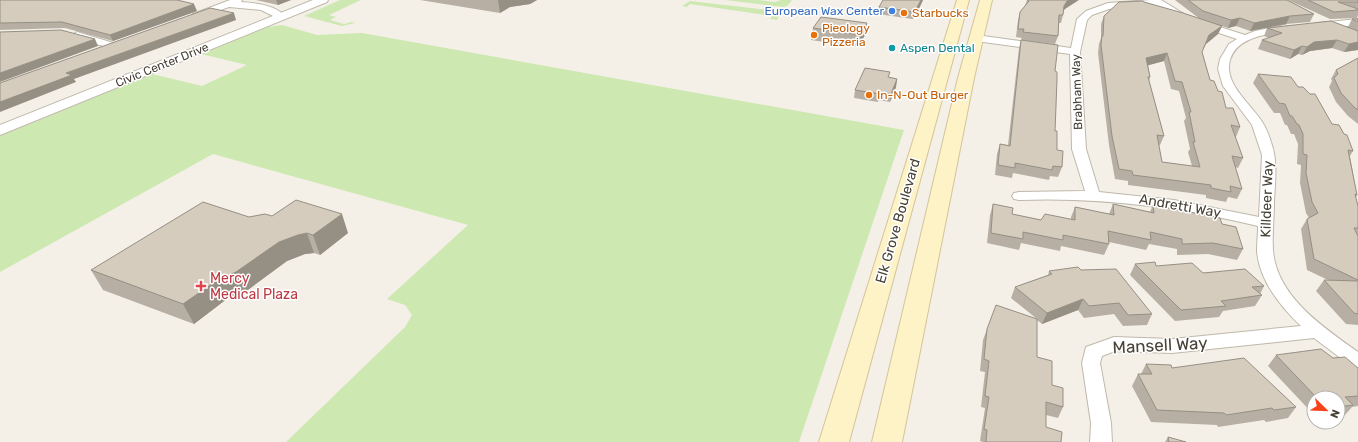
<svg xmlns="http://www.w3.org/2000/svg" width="1358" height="442" font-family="Rubik,sans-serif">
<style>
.green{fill:#cde8b1}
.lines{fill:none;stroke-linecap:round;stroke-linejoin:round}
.minor-casing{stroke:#bfb8aa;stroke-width:2}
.tertiary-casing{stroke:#bfb8aa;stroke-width:2}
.secondary-casing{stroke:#d3c598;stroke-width:2}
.minor{fill:#fff;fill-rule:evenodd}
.tertiary{fill:#fff;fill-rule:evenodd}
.secondary{fill:#fef2c7;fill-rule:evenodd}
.wall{fill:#b7afa3;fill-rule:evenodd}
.shaded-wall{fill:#958f84}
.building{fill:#d5ccbd;stroke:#958f84;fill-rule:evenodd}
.shop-dot{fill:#3f7fe0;stroke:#fff;stroke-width:1.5}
.food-dot{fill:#e8710a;stroke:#fff;stroke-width:1.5}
.culture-dot{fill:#0f9aa8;stroke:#fff;stroke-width:1.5}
.health-dot{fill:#e0444e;stroke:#fff;stroke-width:1.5}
.labels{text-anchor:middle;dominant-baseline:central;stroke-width:3;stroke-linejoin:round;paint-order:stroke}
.far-shop-label{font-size:12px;fill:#366cbe;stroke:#fff;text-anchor:end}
.far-food-label{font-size:12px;fill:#c56008;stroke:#fff;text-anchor:start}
.far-culture-label{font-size:12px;fill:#0d838f;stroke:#fff;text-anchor:start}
.far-street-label{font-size:12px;fill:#474136;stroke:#fff}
.street-label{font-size:14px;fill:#474136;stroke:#fff}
.health-label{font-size:14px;fill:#be3a42;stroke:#fff;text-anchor:start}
.near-street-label{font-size:17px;fill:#474136;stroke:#fff}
</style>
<rect width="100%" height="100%" fill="#f4f0e8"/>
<path class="green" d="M340,0H361L329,15L336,17L330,20L344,24L351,22L355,23L342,26L304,16Z
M725,0H758L775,2L781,0H792L787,6L783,7Z
M690,1L777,11L781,13L777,20L770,19L772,16L690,4L687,7L682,6Z
M282,25L317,35L362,33L904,130L799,442H286L405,327L412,315L405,305L387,299L468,225L213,154L0,272V136L152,74L202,86L247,65L201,54L268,27Z"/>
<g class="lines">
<defs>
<path id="minor" d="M230,0H242L241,2C256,3 276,5 286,17L281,20L261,10L229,7L196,19L191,16L193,14Z
M1151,0H1161L1189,17L1245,35L1255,31L1285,25L1290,28L1288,30C1268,35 1237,36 1230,60C1223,85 1253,105 1264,125C1267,130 1269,136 1271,142C1278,161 1275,181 1274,202C1274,218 1272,234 1273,250C1276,296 1324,328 1358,352V368L1351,366L1314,338L1172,353L1115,351L1102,356L1100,363L1111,423L1112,442H1090L1091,423L1082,363L1086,347L1114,337L1172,339L1301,326C1281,307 1259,280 1257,251C1257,242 1258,234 1258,226C1179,207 1100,197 1019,200L1014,199L1012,196L1014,193L1019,192L1085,191L1072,149L1070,54L976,41L972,40L971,38L972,36L976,35L1071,48L1077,19L1086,11L1108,3ZM1157,6L1183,21L1237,39L1229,44L1220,59L1218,69L1223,86L1252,125L1262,155L1259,217L1174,200L1099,192L1086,149L1080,52L1087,20L1092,15L1109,9Z
M1358,19V25L1319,29L1314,26L1319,23Z
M77,32L117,44L118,46L113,49L73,37L72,35Z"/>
<path id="tertiary" d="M313,0H328L327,2L0,135V125Z"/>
<path id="secondary" d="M957,0H969L849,442H819Z
M980,0H992L974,78L902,442H872L958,78Z"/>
</defs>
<use href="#minor" class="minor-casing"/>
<use href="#tertiary" class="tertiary-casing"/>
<use href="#secondary" class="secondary-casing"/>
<use href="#minor" class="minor"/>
<use href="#tertiary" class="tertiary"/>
<use href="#secondary" class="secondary"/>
</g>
<path class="wall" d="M0,0L197,11L113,41L65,28L0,30Z
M256,0H291L278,5Z
M420,0H537L530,4L510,7L500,13Z
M923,0L915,17L912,19L878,14L879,7Z
M1027,0L1065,9L1063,11V15L1061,23H1059L1058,36L1055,44L1021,40L1022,38L1016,37L1018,20L1020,12L1025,6Z
M1175,0H1287L1314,14L1310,22L1286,24L1250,31L1236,26L1228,28L1207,21L1222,26L1218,34L1206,44L1202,52L1210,80L1218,91L1226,108L1240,127L1236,137H1235L1243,158L1238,168L1235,167L1242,189L1237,199L1228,197L1226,202L1206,198V195L1128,185V181L1115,179L1109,145L1098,53L1099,44L1101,38V24L1104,16L1144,2L1200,19ZM1164,61L1171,89L1179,91L1186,118L1184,121L1190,149L1188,152L1192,166L1162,162L1159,145H1160L1164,136L1149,81L1150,77L1148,65Z
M1288,0H1358V15L1357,18L1330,19Z
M1352,19H1358V50L1344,52L1332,48L1310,51L1302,55L1298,54L1290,59L1258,49L1262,40L1269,38L1264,36L1267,28L1348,27Z
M867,23L865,35L858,47L811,40L813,28Z
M1021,40L1055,71V131L1057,150L1062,167L1058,177L1050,176L1049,180L1013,173L1012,178L995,175L997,154L1000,144L1008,145L1019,48Z
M1358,58V124L1348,116L1336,102L1329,87L1332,81L1331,79L1336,70Z
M1258,74L1298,87L1332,124L1353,151L1350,156L1357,195L1356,198L1358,206V325L1346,324L1316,291L1324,280H1328L1307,270L1301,229L1307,219L1309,218L1306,213L1300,183L1301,165L1297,164L1298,144L1294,134H1291L1287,125H1285L1280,113H1274L1253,83Z
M889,77L897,79L896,87L890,102L879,100L878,102L854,98L855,90Z
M993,204L1012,214L1041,220L1071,219V217L1075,207L1109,214L1113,204L1150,212L1153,205L1222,224L1243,249L1237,260L1208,254L1177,255V249L1149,244L1146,250L1109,242V244L1104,255L1061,246L1060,251L1021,243L1019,250L987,243L990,215Z
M272,216L348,233L320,255L314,253L305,254L287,261L245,292L228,298L194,324L103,290L91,270Z
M1135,264L1156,266L1203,273L1264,286L1260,294L1262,295L1255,306L1223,311L1219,317L1175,321L1130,275Z
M1081,270L1152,314L1147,325L1123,326L1114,314L1084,318L1078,310L1042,324L1037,320V357L1063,407L1058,418L1046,415V427L1061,442H983L980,441L985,408L981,407L985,372L980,371L983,340L987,329L1037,319L1011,298L1015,287L1048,275L1049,271Z
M1276,355L1333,358L1358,368V406L1352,407L1344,416L1338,417V398H1314V415L1268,366Z
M1146,364L1172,368L1296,407L1288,418L1266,422L1264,420L1218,427L1217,425L1151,422L1132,386L1138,374H1141Z
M1168,437L1186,442H1165Z"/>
<path class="shaded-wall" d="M276,0H291L278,5Z
M498,0H537L530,4L510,7L500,13Z
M921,0H923L915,17L912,19L914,12Z
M1069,0H1079L1065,9L1061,13L1064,6L1067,1Z
M194,4L197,11L113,41L110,35Z
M234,13L236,20L74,79L76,82L0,112V102L66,73Z
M1290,16L1286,24L1250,31L1254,23Z
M1240,18L1236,26L1228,28L1231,20Z
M867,23L865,35L858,47L860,35Z
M1222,26L1218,34L1206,44L1209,35Z
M95,39L98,46L0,82V73Z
M1337,40L1332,48L1310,51L1302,55L1307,47L1314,42Z
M1358,42V50L1344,52L1349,44Z
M1302,46L1298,54L1290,59L1294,50Z
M1167,53L1164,61L1142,67L1146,58Z
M897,79L896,87L890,102L891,94Z
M342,214L348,233L320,255L313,235Z
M307,233L314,253L305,254L287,261L245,292L228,298L194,324L183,304L219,279L279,242L298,235Z
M1083,299L1078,310L1042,324L1047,313Z"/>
<path class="building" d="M0,0H177L194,4L110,35L62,22L0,23Z
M883,0H921L916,9L914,12L879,7Z
M1027,0H1069L1067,1L1064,6L1063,15H1059L1058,36L1023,32L1024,29H1018L1020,12L1029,1Z
M1188,0H1287L1314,14L1290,16L1254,23L1240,18L1231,20L1203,11Z
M1308,0H1358V2H1338L1358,9V10L1334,12Z
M1143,1L1144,2L1183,13L1222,26L1209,35L1202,52L1210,80L1214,81L1218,91L1222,92L1226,108H1233L1240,127L1231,125L1243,158L1232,156L1242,189L1230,186L1231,192L1211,188V185L1133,175L1132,171L1119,169L1112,136L1101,45L1102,36H1103L1104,16L1119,2ZM1167,53L1175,81L1182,82L1191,112H1189L1195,142H1193L1200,167L1162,162L1157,135L1164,136L1148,77H1150L1146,58Z
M210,8L234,13L66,73L72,75L0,102V83Z
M821,17L867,23L860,35L813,28Z
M1352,19H1358V22Z
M1331,21L1358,31V42L1349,44L1337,40L1314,42L1307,47L1302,46L1294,50L1262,40L1282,33L1267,28Z
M61,30L95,39L0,73V32Z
M1021,40L1058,45L1055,71L1057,72V80L1055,131H1057V150L1063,151L1062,167L1053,166L1052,170L1015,163V168L998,165L1000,144L1010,146Z
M1358,58V110L1354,107L1341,93L1334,78L1338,74L1336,70Z
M865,68L890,72L888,77L897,79L891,94L880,92V94L855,90Z
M1258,74L1291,77L1298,87H1303L1310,94H1315L1332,124L1339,125L1344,134L1347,135L1353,151L1348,150L1357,195L1355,194L1358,206V228H1354L1358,236V280L1314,259L1307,219L1318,213L1312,202L1306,173L1307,155L1303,154V134L1299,125L1297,124L1292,116H1290L1285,104L1279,103Z
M296,200L342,214L313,235L307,233L298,235L279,242L236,272L219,279L183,304L91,270L203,202L249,217L265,214L272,216Z
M993,204L1013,208L1012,214L1041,220L1045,214L1075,220V207L1114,215L1113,204L1154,213L1153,205L1220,218L1222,224L1236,227L1243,249L1213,243L1182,244V239L1150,232L1151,240L1108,231L1109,244L1063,235V240L1023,232V239L991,233Z
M1155,262L1156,266L1192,263L1203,273L1245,269L1264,286L1252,287L1262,295L1221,301L1226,306L1181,310L1135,264Z
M1078,267L1081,270L1116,269L1152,314L1128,315L1119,303L1089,306L1083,299L1047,313L1015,287L1052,274L1049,271Z
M1324,280L1358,281V314L1354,313Z
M996,305L1037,319V357L1052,361V385L1063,388V407L1046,402V427L1062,432L1061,442H986L987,430L984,429L989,397L985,396L989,361L984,359L987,329Z
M1321,349L1333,358L1345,357L1358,368V396L1345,397L1353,405L1338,407V398H1317L1276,355Z
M1244,358L1296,407L1274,410L1272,408L1226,415L1224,413L1157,410L1138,374H1152L1146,364L1171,365L1172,368Z
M1168,437L1186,442H1169Z"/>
<circle class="shop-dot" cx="892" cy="11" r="4"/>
<g class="food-dot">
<circle cx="904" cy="13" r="4"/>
<circle cx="814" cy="35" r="4"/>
<circle cx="869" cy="95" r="4"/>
</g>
<circle class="culture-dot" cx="892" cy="48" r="4"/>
<path class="health-dot" d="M199 280h4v4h4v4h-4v4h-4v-4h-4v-4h4z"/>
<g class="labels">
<g class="far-shop-label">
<text x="884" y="11">European Wax Center</text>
</g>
<g class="far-food-label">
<text x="912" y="13">Starbucks</text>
<text x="822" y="28">Pieology<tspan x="822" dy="14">Pizzeria</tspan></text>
<text x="877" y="95">In-N-Out Burger</text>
</g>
<g class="far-culture-label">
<text x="900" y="48">Aspen Dental</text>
</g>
<g class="far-street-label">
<text transform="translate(162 65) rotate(-22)">Civic Center Drive</text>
<text transform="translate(1077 92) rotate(-92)">Brabham Way</text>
</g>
<g class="street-label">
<text transform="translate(1267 199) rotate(-88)">Killdeer Way</text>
<text transform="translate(1180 206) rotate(10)">Andretti Way</text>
<text transform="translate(898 221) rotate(-74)">Elk Grove Boulevard</text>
</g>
<g class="health-label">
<text x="210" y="278">Mercy<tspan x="210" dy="16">Medical Plaza</tspan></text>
</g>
<g class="near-street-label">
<text transform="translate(1160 345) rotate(-3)">Mansell Way</text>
</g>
</g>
<g transform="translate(1326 410) rotate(113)"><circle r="19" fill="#ffffff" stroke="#b5b3af"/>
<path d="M0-3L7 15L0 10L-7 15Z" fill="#f9411a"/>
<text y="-6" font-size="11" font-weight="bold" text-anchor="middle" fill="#474136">N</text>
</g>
</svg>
